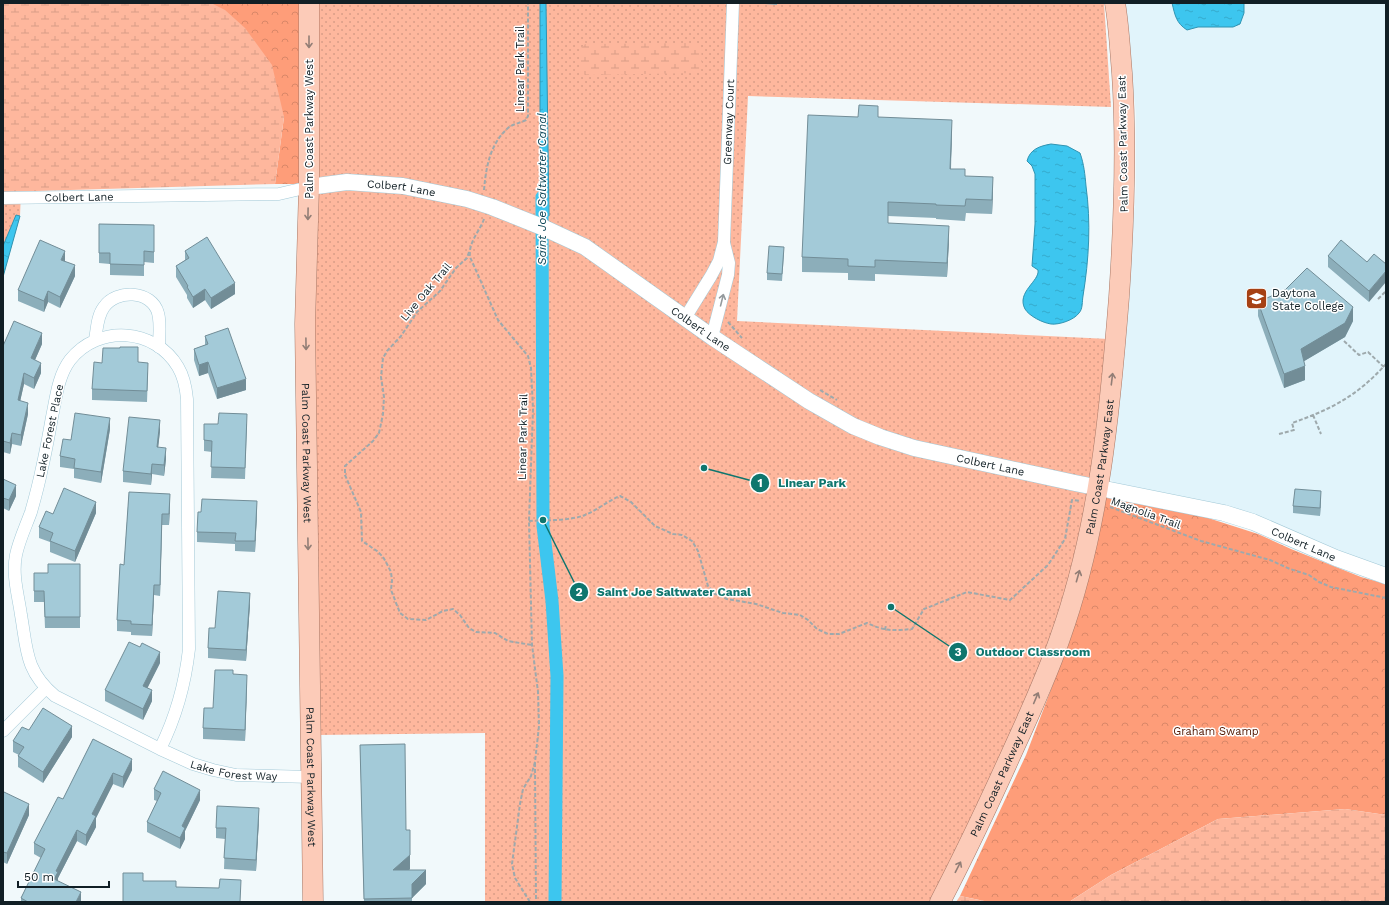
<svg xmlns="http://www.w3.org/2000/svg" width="1389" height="905" font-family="'Work Sans',sans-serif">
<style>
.built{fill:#e1f4fb}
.grass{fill:url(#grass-dots)}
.forest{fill:url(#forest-crowns)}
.wetland{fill:url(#wetland-marsh)}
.water{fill:url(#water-ripples);stroke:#3094b2}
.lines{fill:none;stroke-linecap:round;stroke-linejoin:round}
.canal{stroke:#3dc6ef;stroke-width:13}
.minor-casing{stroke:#a3c9d7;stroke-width:13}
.tertiary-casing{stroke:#a3c9d7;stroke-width:17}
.primary-casing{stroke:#a87866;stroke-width:21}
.path{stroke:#9ea9ac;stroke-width:2;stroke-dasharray:4 2;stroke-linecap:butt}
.minor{stroke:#fff;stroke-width:12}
.tertiary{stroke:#fff;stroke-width:16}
.primary{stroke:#fccbb8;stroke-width:20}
.wall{fill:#8caeba}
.shaded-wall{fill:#728d97}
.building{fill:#a3cad8;stroke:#728d97}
.oneway{stroke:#927e76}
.oneway2{stroke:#949a9d}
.labels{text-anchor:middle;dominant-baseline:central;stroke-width:3;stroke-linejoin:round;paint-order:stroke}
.street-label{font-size:11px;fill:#111f25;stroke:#fff}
.poi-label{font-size:11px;fill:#111f25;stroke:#fff;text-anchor:start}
.park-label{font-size:11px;fill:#521700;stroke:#fff}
.water-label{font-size:12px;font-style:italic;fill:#0b4657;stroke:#fff}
.leader{fill:none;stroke:#0f766e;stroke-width:1.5}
.callout-dot{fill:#0f766e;stroke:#fff;stroke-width:1.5}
.mark-label{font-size:12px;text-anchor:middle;font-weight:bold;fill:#fff}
.callout-label{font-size:12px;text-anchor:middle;font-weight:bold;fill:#0f766e;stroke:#fff;stroke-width:3;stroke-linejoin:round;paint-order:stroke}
</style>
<defs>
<pattern id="grass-dots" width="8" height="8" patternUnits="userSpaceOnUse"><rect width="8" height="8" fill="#feb79d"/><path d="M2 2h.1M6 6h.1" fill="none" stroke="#d99d87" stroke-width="1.8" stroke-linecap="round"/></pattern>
<pattern id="forest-crowns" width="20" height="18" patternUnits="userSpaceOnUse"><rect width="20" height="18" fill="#fe9d79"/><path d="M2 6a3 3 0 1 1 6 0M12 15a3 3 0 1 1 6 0" fill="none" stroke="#d98768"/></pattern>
<pattern id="wetland-marsh" width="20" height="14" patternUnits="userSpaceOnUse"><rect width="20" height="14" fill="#feb79d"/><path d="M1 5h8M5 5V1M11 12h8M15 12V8" fill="none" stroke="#d99d87"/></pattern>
<pattern id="water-ripples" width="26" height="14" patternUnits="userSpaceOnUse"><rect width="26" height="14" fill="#3dc6ef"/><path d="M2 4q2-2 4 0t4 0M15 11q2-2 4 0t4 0" fill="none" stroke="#35aacd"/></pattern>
</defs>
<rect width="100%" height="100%" fill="#f1f9fb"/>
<path class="built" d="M1124,3H1386V569L1115,484L1110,479L1107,473L1131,252L1136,187V114Z"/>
<path class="grass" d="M316,3H1104L1111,107L748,96L737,321L1109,339L1090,498L1052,645L952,862L929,902H485V733L317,735L311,311Z
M3,192H21L20,216L3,277Z"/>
<path class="forest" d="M211,3H302L301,184H275L284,117Z
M1105,496L1205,517L1258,534L1291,549L1361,577L1386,584V815L1345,809L1218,819L1111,875L1069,902H989L960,896L1026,755L1071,637L1096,548Z"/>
<path class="wetland" d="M3,3H211L225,10L245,28L272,65L284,117L275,184L3,192Z
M697,43L701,46L702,68L697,73L585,75L581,71L580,49L585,44Z
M1345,809L1386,815V902H1069L1111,875L1218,819Z
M960,896L989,902H956Z"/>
<path class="water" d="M540,3H546L549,216L540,213Z
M1172,3H1244V13L1240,24L1233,27H1198L1187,30C1176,23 1175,15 1172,3Z
M1051,144L1067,146L1080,153C1084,164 1085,175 1086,186C1091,223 1089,259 1083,296C1082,301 1083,309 1079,313C1074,320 1059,325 1051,324C1043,323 1029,316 1025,309C1016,292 1040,281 1038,270L1032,266L1035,224V174L1032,166L1027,161C1030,149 1040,146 1051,144Z
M16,215L20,216L3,277V246Z"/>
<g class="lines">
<path class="canal" d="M542,197L543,526L552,601L557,676L555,902"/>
<defs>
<g id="minor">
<path id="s1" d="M3,198L279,194L309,187"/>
<path id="s2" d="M685,318L711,276L719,261L724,242L733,3"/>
<path d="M712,337L728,275L729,263L724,243"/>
<path d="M95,340C97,329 97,316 104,307C116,289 152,290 158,313C161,323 159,336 159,347"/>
<path d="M3,731L46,688"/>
<path id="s3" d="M160,749C176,717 185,685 189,649L187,399C186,388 184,377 178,367C155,328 98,324 70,360C58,376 56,398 52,417C49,434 46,451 42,468C39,483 35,498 31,512C26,526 19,540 16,555C12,575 18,594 21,615C27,649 25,671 55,696L160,749L193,764L213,770L236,775L311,777"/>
</g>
<g id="tertiary">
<path id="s4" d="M309,187L347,182L403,186L467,199L492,207L542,227L585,247L712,337L809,401L853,426L880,437L914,448L1075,483L1224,513L1253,522L1336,558L1386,576"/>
</g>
<g id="primary">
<path id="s5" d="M309,3V187L305,324L313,902"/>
<path id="s6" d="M940,902C966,852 990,801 1013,750C1030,713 1047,676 1060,638C1099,529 1110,412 1119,297C1124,223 1127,148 1122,73C1120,50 1119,26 1115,3"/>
</g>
</defs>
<use href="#minor" class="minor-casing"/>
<use href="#tertiary" class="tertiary-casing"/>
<use href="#primary" class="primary-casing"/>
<path class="path" d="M484,190C486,167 490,144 508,128C513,124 520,123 526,120L528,116V3
M484,219C480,231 468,242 470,257L498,320L528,356L531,368L533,409L529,521L532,645L538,692L539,726L535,762L531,776L523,789L520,804L512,864L515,878L530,902
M469,252L467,258L456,268L440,291L417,312L401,336L387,351L383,358L381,377L384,397L383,414L379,433L373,441L345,466V475L361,512L362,541L377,551L383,557L387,564L391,572L392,581L391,590L400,613L408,619L426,620L443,611L453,609L460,615L469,628L476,632L495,633L508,641L532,645
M1378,299L1386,291
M728,322L742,338
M1344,341L1359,355L1368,352L1386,369
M820,390L837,400
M1313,415L1321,434
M1279,434L1294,430L1292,423C1332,409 1357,396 1386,364
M1110,507L1201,541L1270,560L1290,569L1309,575L1319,582L1331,587L1386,598
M529,521C546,520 570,521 585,515C597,510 608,501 620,496L631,502L655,526L673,534L682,535L692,541L698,551L708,586L715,594L727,599L756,604L783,613L800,615L808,620L817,629L828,634H839L867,623C885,631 892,631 912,629L924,609L967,592L1010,600L1048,565L1065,539L1072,500L1080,501
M885,630L886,625
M535,763L536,902"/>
<use href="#minor" class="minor"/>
<use href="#tertiary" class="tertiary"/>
<use href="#primary" class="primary"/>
</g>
<path class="wall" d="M765,3H777V5L765,4Z
M858,117H878L952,134L951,169L993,192L992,214L966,213L965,221L936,219V218L888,216V223L949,240L947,277L875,274V281L848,280V273L802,272V257Z
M99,224L154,225V263L144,262V276L110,275V264L99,263Z
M185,251L235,294L211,309L205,300L193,308L187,298V295L176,277V266L185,260Z
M784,254L782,281L767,280V273Z
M1374,254L1369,302L1328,267V256L1367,262Z
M65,261L75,276L60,308L48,302L44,312L18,301V290Z
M1258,302L1353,321L1345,337L1304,361L1305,380L1284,388L1258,316Z
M205,336L246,390L217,399L208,373L199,376L194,360V349L205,345Z
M42,344L35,360L41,373L34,389L24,384L20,401L28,414L21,446L12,444L10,454L3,452V346Z
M138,362L148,373L147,402L92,400V389L102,363Z
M204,424H247L245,479L211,478L212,452L204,451Z
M110,429L101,483L74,478V469L60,467V456L71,440Z
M160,431L158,447L166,459L164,476L152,474L151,485L123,482V471Z
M3,475L4,479L16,496L9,511L3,508Z
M129,492L170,505L169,525H162L160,596L154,595L152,636L131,635V632L117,631V620L124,565Z
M1321,498L1320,516L1293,513V506Z
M201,512H257L255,552L235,551V544L197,542V532Z
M96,513L75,562L50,552V542L39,538V527L53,514Z
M80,564V628H45L44,602H34V573H48Z
M250,604L246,661L208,658V648L215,628Z
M160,663L147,688L152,701L143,720L105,701V690Z
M233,674L247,685L245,741L203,739V728L213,708Z
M29,730L72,737L43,783L18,767V756L19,755L13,752V741Z
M93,739L132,770L123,788L113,784L96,818V827L86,846L77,841L58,878V881L81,902H21V898L41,858L34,854V843L63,799Z
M360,745L406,830L410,869L409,870L426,884L412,898V902H364Z
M154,789L200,800L185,831V839L180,849L147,832V822L157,801L154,800Z
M3,795L29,815L7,864L3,862Z
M259,819L256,871L224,869L225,839L216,838V828Z"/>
<path class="shaded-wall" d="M952,120V134L950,183V169Z
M993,177V192L992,214V200Z
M949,226V240L947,277V263Z
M65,251V262L61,260Z
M75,265V276L60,308V297Z
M1386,271V282L1369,302V291Z
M235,283V294L211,309V298Z
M205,289V300L193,308V297Z
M48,291V302L44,312V301Z
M1353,307V321L1345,337L1301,363V349Z
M42,333V344L31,369V358Z
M208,362V373L199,376V365Z
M41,363V373L34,389V378Z
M1305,366V380L1284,388V374Z
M24,373V384L18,411V400Z
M246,379V390L217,399V388Z
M28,403V414L21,446V435Z
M110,418V429L101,483V472Z
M160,420V431L157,458V447Z
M12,433V444L10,454V443Z
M166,448V459L164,476V465Z
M152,464V474L151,485V474Z
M16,485V496L9,511V500Z
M1321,491V498L1320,516V508Z
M170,494V505L169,525V514Z
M257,501V512L255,552V541Z
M96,502V513L75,562V551Z
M162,514V525L160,596V585Z
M154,585V595L152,636V625Z
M250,593V604L246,661V650Z
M160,652V663L143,697V686Z
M247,675V685L245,741V730Z
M152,690V701L143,720V709Z
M72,726V737L43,783V772Z
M132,759V770L123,788V777Z
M113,773V784L96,818V827L86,846V835L92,814Z
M200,790V800L185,831V839L180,849V838L182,826Z
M29,804V815L7,864V853Z
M259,808V819L256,871V860Z
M77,830V841L58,878V883L54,879L56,871Z
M410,855V869L393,884V870Z
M426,870V884L412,898V884Z
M81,892V902H76Z"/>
<path class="building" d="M859,105L878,106V117L952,120L950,169H965V176L993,177L992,200L966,199L965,206L936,205V204L888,202V223L949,226L947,263L875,260V267L848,266V259L802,257L808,115L858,117Z
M99,224L154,225V252L144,251V265L110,264V253H99Z
M207,237L235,283L211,298L205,289L193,297L187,287L188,286L176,266L189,258L185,251Z
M40,240L65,251L61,260L75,265L60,297L48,291L44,301L18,290Z
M1341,240L1367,262L1374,254L1386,264V271L1369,291L1328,256Z
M769,246L784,247L782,274L767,273Z
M1307,268L1353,307L1345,323L1301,349L1305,366L1284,374L1258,302L1285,290Z
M14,321L42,333L31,358L41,363L34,378L24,373L18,400L28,403L21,435L12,433L10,443L3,441V346Z
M228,328L246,379L217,388L208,362L199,365L194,349L208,344L205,336Z
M120,347H138V362L148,363L147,391L92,389L94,362L102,363L103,348H120Z
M75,413L110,418L101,472L74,468L75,459L60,456L63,439L71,440Z
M219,413L247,414L245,468L211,467L212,441L204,440V424H218Z
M129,417L160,420L157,447L166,448L164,465L152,464L151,474L123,471Z
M3,479L16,485L9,500L3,498Z
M64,488L96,502L75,551L50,541L53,533L39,527L46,511L53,514Z
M1295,489L1321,491L1320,508L1293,506Z
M129,492L170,494L169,514H162L160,585H154L152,625L131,624V621L117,620L120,564L124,565Z
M202,499L257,501L255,541H235L236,533L197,532L198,512H201Z
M48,564H80V617H45L44,591H34V573H48Z
M218,591L250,593L246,650L208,648L209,628H215Z
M129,642L140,647L142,643L160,652L143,686L152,690L143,709L105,690Z
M215,670H233V674L247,675L245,730L203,728L204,708H213Z
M43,708L72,726L43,772L18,756L24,747L13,741L22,727L29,730Z
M93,739L132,759L123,777L113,773L92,814L96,816L86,835L77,830L56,871L58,872L54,879L81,892L76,902H28L21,898L45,849L34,843L58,797L63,799Z
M405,744L406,830H410V855L393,870H426L412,884V898L364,899L360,745Z
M163,771L200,790L182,826L185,828L180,838L147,822L161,793L154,789Z
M4,792L29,804L7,853L3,852V795Z
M217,806L259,808L256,860L224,858L226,828H216Z
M123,873H143V881H176V887L219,888L220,879L241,880L240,902H123Z"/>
<defs><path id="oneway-shaft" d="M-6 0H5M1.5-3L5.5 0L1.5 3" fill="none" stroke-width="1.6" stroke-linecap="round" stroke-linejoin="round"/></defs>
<g class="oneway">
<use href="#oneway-shaft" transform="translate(309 42) rotate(90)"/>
<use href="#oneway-shaft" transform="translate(308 214) rotate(91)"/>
<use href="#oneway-shaft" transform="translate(306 344) rotate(89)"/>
<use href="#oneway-shaft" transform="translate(1112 379) rotate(-83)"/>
<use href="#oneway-shaft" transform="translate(308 544) rotate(89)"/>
<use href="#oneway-shaft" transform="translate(1078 576) rotate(-74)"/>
<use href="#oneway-shaft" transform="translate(1036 698) rotate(-67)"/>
<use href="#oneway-shaft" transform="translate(958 867) rotate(-63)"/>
</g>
<use class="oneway2" href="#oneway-shaft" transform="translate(722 300) rotate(-76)"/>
<defs>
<symbol id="university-square" viewBox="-11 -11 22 22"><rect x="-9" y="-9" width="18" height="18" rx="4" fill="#a64114" stroke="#fff"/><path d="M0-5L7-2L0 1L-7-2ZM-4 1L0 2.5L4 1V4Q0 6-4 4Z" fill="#fff"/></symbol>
</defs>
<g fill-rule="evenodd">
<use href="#university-square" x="1244" y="286" width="25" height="25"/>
</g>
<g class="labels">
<g class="street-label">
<text transform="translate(520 69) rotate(-90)">Linear Park Trail</text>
<text stroke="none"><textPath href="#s2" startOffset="206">Greenway Court</textPath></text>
<text transform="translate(309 129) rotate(-90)">Palm Coast Parkway West</text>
<text transform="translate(1123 144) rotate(-91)">Palm Coast Parkway East</text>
<text stroke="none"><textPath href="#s4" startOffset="93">Colbert Lane</textPath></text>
<text stroke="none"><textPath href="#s1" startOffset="76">Colbert Lane</textPath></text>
<text transform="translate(426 292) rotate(-50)">Live Oak Trail</text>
<text stroke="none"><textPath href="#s4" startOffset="429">Colbert Lane</textPath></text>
<text transform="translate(50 431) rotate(-78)">Lake Forest Place</text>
<text transform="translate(523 437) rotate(-89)">Linear Park Trail</text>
<text stroke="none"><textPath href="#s5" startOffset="450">Palm Coast Parkway West</textPath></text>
<text stroke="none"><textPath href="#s4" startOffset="753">Colbert Lane</textPath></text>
<text stroke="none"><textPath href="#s6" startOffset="466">Palm Coast Parkway East</textPath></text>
<text transform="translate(1146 513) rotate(20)">Magnolia Trail</text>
<text stroke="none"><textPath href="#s4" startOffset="1077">Colbert Lane</textPath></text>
<text stroke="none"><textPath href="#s3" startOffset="1065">Lake Forest Way</textPath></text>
<text stroke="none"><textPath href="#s6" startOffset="142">Palm Coast Parkway East</textPath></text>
<text stroke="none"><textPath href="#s5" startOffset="774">Palm Coast Parkway West</textPath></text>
</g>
<g class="poi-label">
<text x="1272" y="293">Daytona<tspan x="1272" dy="13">State College</tspan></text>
</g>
<g class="park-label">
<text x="1216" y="731">Graham Swamp</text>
</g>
<g class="water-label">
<text transform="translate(542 189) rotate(-90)">Saint Joe Saltwater Canal</text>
</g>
</g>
<path class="leader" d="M704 468L760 483M543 520L579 592M891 607L958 652"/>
<g class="callout-dot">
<circle cx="704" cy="468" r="4"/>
<circle cx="543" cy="520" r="4"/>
<circle cx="891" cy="607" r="4"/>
<circle cx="760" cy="483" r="10"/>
<circle cx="579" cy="592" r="10"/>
<circle cx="958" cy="652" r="10"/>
</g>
<g class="mark-label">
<text x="760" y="487">1</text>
<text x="579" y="596">2</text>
<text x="958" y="656">3</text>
</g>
<g class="callout-label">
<text x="812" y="487">Linear Park</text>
<text x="674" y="596">Saint Joe Saltwater Canal</text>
<text x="1033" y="656">Outdoor Classroom</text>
</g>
<rect width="1389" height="905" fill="none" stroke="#111f25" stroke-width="8"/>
<path d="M18 881v6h91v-6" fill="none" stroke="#111f25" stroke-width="2"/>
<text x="24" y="881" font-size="12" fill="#111f25" stroke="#ffffff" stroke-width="3" paint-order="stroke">50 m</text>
</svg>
